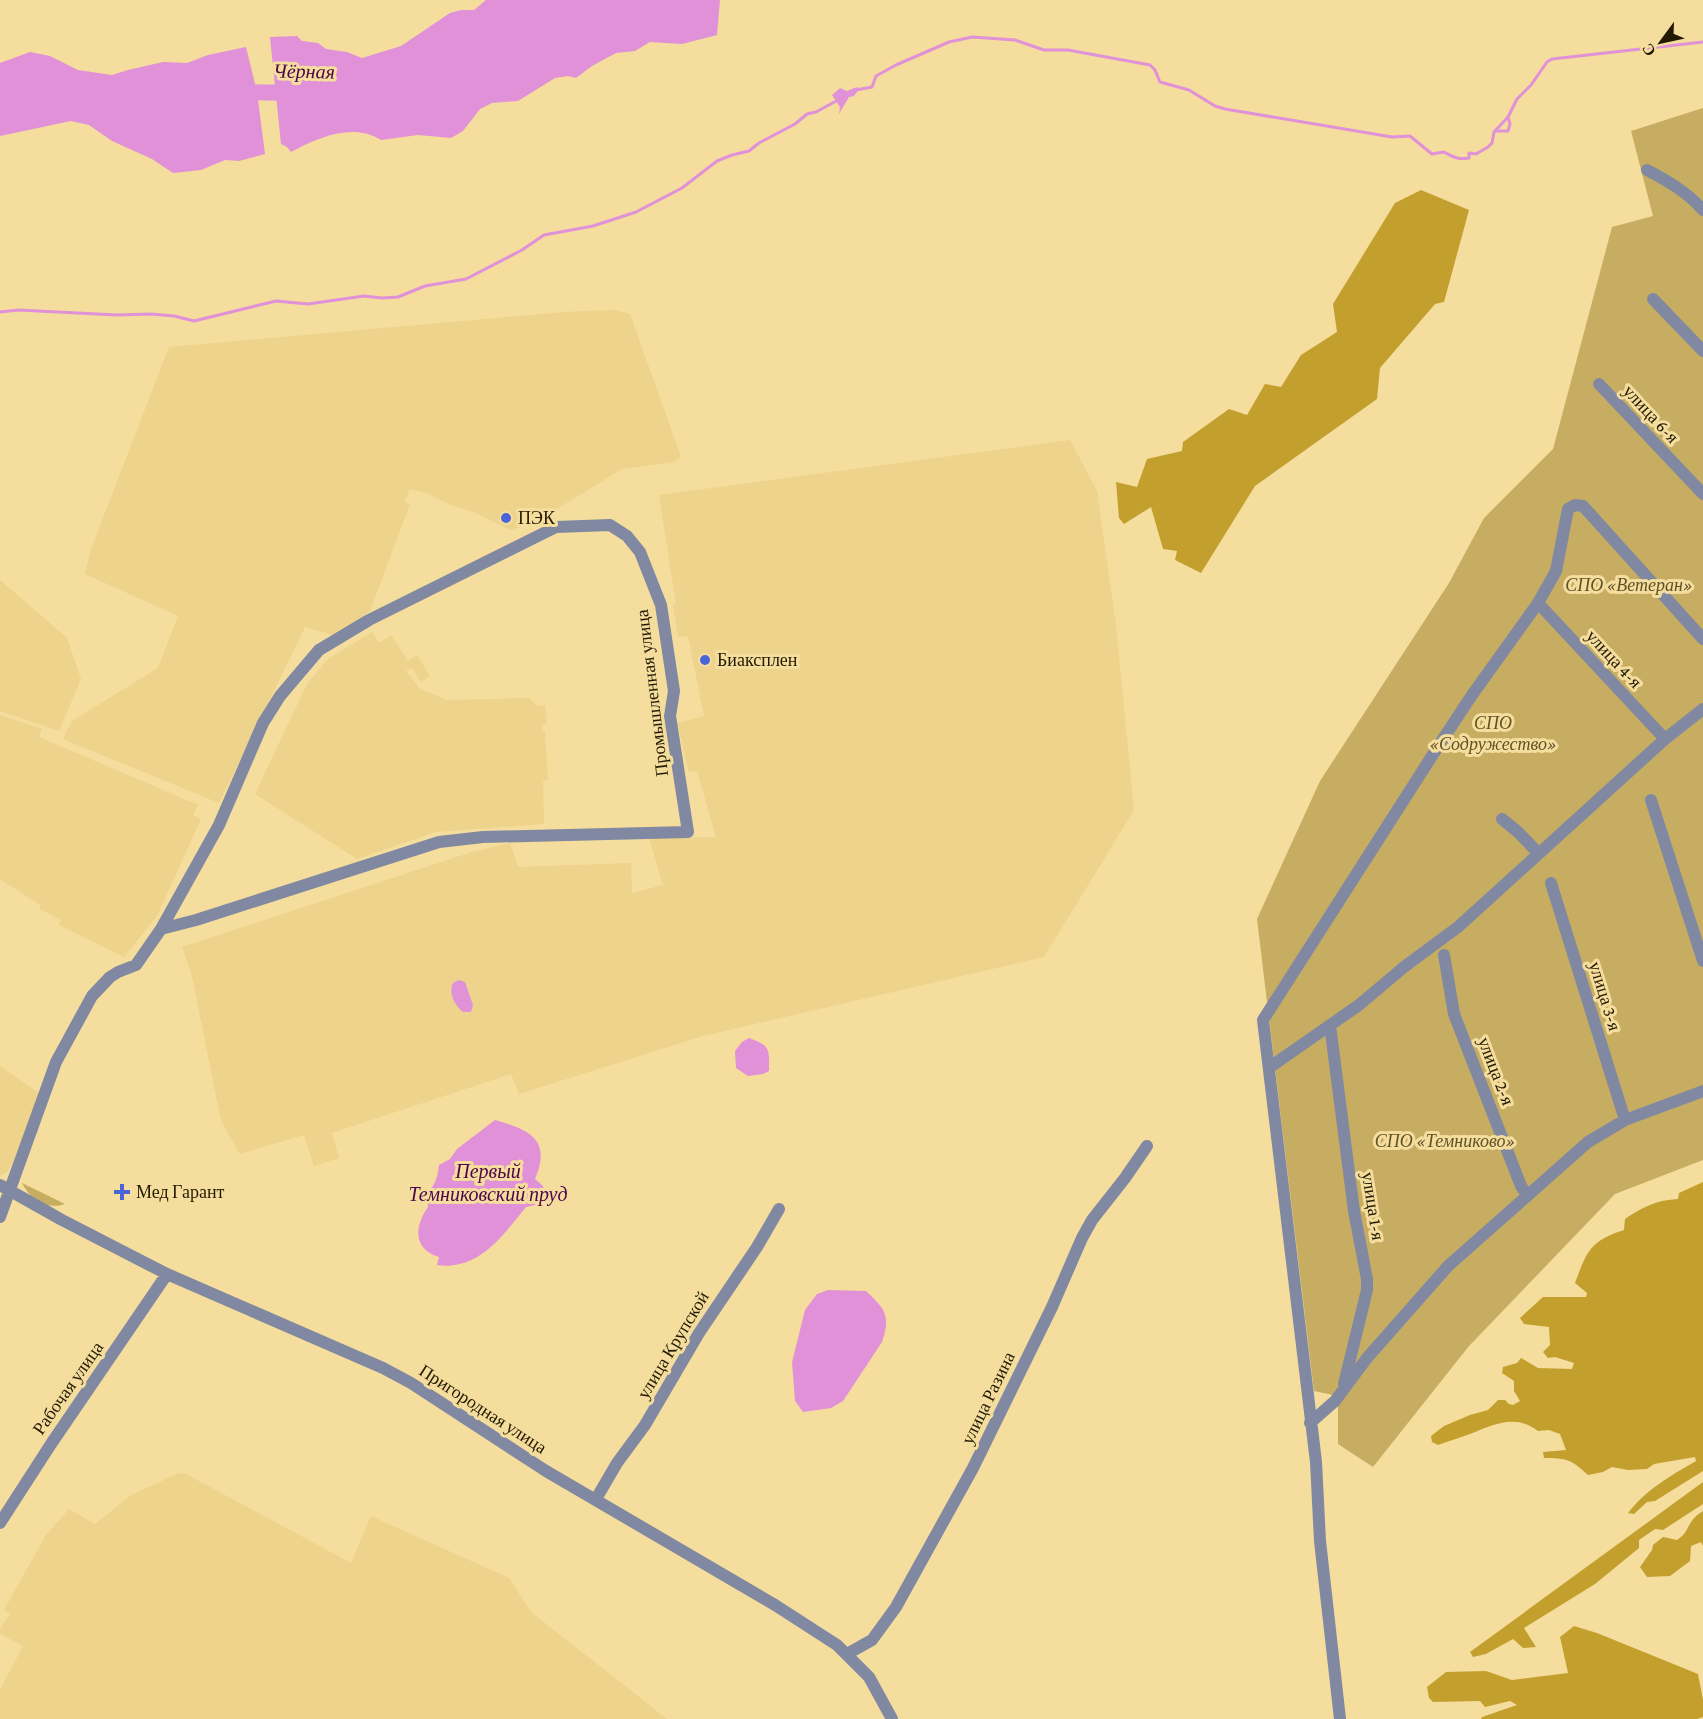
<svg xmlns="http://www.w3.org/2000/svg" width="1703" height="1719" font-family="'Crimson Pro',serif">
<style>
.built{fill:#edd38c}
.green{fill:#c7ad61}
.forest{fill:#c3a02e}
.water{fill:#e091d8}
.lines{fill:none;stroke-linecap:round;stroke-linejoin:round}
.stream{stroke:#e091d8;stroke-width:3}
.river{stroke:#e091d8;stroke-width:16}
.minor{stroke:#8089a1;stroke-width:12}
.poi-dot{fill:#4b64d8;stroke:#f4dd9d;stroke-width:2}
.labels{text-anchor:middle;dominant-baseline:central;stroke-width:6;stroke-linejoin:round;paint-order:stroke}
.street-label{font-size:18px;fill:#231a02;stroke:#f4dd9d}
.poi-label{font-size:18px;fill:#231a02;stroke:#f4dd9d;text-anchor:start}
.park-label{font-size:18px;font-style:italic;fill:#615226;stroke:#f4dd9d}
.water-label{font-size:20px;font-style:italic;fill:#4e044b;stroke:#f4dd9d}
</style>
<rect width="100%" height="100%" fill="#f4dd9d"/>
<path class="built" d="M613,310L630,314L681,457L673,462L622,469L534,523L510,530L474,512L453,506L426,493L410,489L404,502L410,504L370,611L333,635L305,627L219,803L63,739L72,721L158,668L178,616L85,574L91,549L169,347L564,312Z
M1070,440L1097,491L1116,626L1134,810L1044,957L703,1036L519,1094L511,1074L332,1133L339,1158L314,1166L304,1135L240,1154L221,1121L192,976L182,947L472,852L510,843L518,867L631,863L632,893L663,885L649,838L716,837L697,771L689,772L677,723L704,716L688,636L678,637L673,605L676,604L659,495Z
M0,580L67,638L81,679L59,731L0,711Z
M372,632L379,643L391,635L408,661L417,655L430,676L421,682L412,668L406,671L420,689L447,700L529,698L537,706L545,705L547,724L542,725V731L545,732L548,780L543,781L544,824L436,832L357,859L255,794L307,684L328,659Z
M0,715L42,729L39,737L198,805L193,815L201,819L157,916L124,957L59,925L61,920L40,909V905L0,879Z
M0,1066L40,1094L12,1165L8,1171L0,1176Z
M179,1473L186,1474L351,1563L371,1516L509,1578L531,1612L667,1719H0V1690L23,1646L0,1634V1630L10,1614L4,1610L46,1535L69,1509L95,1524L131,1495Z"/>
<path class="green" d="M1703,108V1160L1615,1194L1469,1346L1373,1467L1338,1444V1396L1314,1391L1257,919L1320,781L1449,583L1484,518L1553,449L1612,227L1653,216L1631,131Z
M22,1183L65,1204C46,1210 31,1201 22,1183Z"/>
<path class="forest" d="M1421,190L1469,210L1444,302L1435,304L1380,368L1377,399L1255,486L1201,573L1175,560L1177,551L1163,549L1151,507L1124,524L1119,518L1116,482L1137,487L1147,459L1182,451L1183,442L1229,409L1247,415L1265,384L1281,387L1301,355L1337,332L1333,304L1395,203Z
M1703,1182V1471L1655,1501L1647,1502L1634,1514L1628,1513C1648,1488 1669,1477 1696,1461L1695,1457L1654,1464L1647,1469L1628,1470L1612,1467L1603,1472L1588,1475C1571,1459 1566,1458 1544,1458L1543,1452L1566,1450L1560,1434L1549,1430L1538,1431C1515,1413 1492,1425 1470,1434C1460,1438 1448,1441 1438,1445L1432,1442L1431,1436L1444,1426L1470,1415L1488,1410L1498,1400H1505L1509,1404L1513,1405L1520,1401L1514,1391V1381L1502,1373L1503,1367L1517,1363L1521,1358L1538,1368L1572,1369L1574,1363L1555,1357L1548,1358L1543,1352L1550,1345L1549,1327L1524,1324L1520,1318L1543,1297H1586L1587,1293L1575,1283C1587,1251 1590,1241 1624,1230L1625,1219C1642,1207 1657,1200 1678,1199L1679,1193Z
M1703,1482V1504L1663,1530L1655,1529L1639,1540V1548L1595,1584L1524,1628L1536,1647L1523,1648L1513,1639L1486,1654L1473,1657L1470,1652Z
M1703,1511V1546L1701,1542L1691,1546L1690,1561L1670,1576L1647,1577L1640,1567L1652,1550L1653,1545L1663,1537L1677,1540C1691,1531 1686,1521 1703,1511Z
M1574,1626L1597,1633L1698,1674L1703,1700V1717L1697,1719H1481L1482,1717L1517,1705L1510,1701L1485,1707L1480,1701L1433,1702L1429,1698L1427,1687L1446,1672L1486,1671L1512,1680L1568,1673L1560,1637Z"/>
<path class="water" d="M486,0H720L717,35L682,44L650,42L635,51L616,53L592,66L576,78L568,76L555,78L518,101L492,103L480,109L463,131L451,138L418,135L381,140C353,122 317,138 291,152L287,147L281,144L270,37L297,36L302,41L318,43L326,49L347,52L362,58L401,46L450,13L461,10H474Z
M246,47L257,92L265,154L239,161L225,160L201,170L173,173L152,159L112,141L89,125L71,121L0,136V63L30,52L50,56L78,70L112,75L128,70L163,62L187,63L208,55Z
M857,87L859,89L854,96L849,97L839,114L840,107L832,95L840,88L847,91Z
M459,980L465,982L473,1005L471,1012H463C455,1005 448,994 453,983Z
M749,1038C771,1046 769,1049 769,1071L763,1074L748,1076L736,1068L735,1051L742,1042Z
M495,1120C529,1130 552,1139 535,1179L543,1186L545,1197L535,1205L526,1207C503,1235 479,1271 437,1265L439,1257C413,1249 414,1227 428,1207L426,1193C435,1187 438,1176 439,1165L450,1159L457,1149Z
M828,1290L866,1291C885,1309 891,1315 882,1342L843,1401L831,1408L803,1412L795,1401L792,1362L805,1310L817,1294Z"/>
<g class="lines">
<path class="stream" d="M856,90L872,87L876,76L896,65L949,42L972,37L1015,40L1044,50H1068L1150,65L1155,70L1160,82L1189,90L1215,106L1225,109L1392,137L1410,136L1432,154L1444,152C1454,157 1457,160 1469,158V153L1476,154L1488,147L1492,143L1494,132L1508,117L1517,99L1531,85L1547,62L1552,59L1703,42
M1496,131H1508L1510,124L1508,117
M0,312L18,310L117,315L151,314L174,316L194,321L276,301L308,304L364,296L382,298L398,297L425,286L466,279L522,250L544,235L593,226L636,212L682,188L717,161L732,155L749,151L759,143L795,124L807,114L816,112L838,100"/>
<path class="river" d="M235,92L296,93"/>
<path class="minor" d="M1647,170C1668,181 1687,192 1703,210
M1653,299L1703,351
M1599,384L1703,494
M1538,603L1665,739
M1651,800L1703,961
M1502,819L1518,832L1538,853
M1551,883L1625,1120
M1444,955L1454,1014L1521,1186L1527,1195
M1330,1025L1354,1211L1367,1279V1290L1344,1384
M1270,1067L1359,1005L1404,967L1458,927L1665,739L1703,709
M0,1185L62,1220L167,1274L383,1368L411,1383L546,1471L775,1605L837,1645L869,1677L892,1719
M0,1217L56,1062L92,996L110,977L118,972L136,965L161,929L219,825L263,723L280,696L319,650L369,620L556,527L610,525L627,536L640,552L661,605L674,691L670,716L688,832L483,837L439,842L196,920L161,929
M1310,1423L1335,1401L1367,1358L1448,1266L1588,1142L1625,1120L1703,1091
M596,1499L617,1463L645,1425L699,1333L757,1247L779,1209
M0,1523L51,1444L167,1274
M847,1654L872,1640L896,1607L973,1468L1052,1307L1082,1238L1092,1220L1125,1178L1147,1146
M1340,1719L1320,1541L1316,1462L1263,1020L1439,745L1472,695L1538,603L1556,571L1568,509L1575,505L1583,506L1703,639"/>
</g>
<g class="poi-dot">
<circle cx="506" cy="518" r="6"/>
<circle cx="705" cy="660" r="6"/>
<path d="M119 1183h6v6h6v6h-6v6h-6v-6h-6v-6h6z"/>
</g>
<g class="labels">
<g class="street-label">
<text transform="translate(1651 414) rotate(47)">улица 6-я</text>
<text transform="translate(1614 659) rotate(47)">улица 4-я</text>
<text transform="translate(652 693) rotate(-97)">Промышленная улица</text>
<text transform="translate(1605 996) rotate(73)">улица 3-я</text>
<text transform="translate(1496 1071) rotate(69)">улица 2-я</text>
<text transform="translate(1373 1206) rotate(81)">улица 1-я</text>
<text transform="translate(673 1345) rotate(-59)">улица Крупской</text>
<text transform="translate(68 1388) rotate(-55)">Рабочая улица</text>
<text transform="translate(988 1398) rotate(-64)">улица Разина</text>
<text transform="translate(483 1409) rotate(33)">Пригородная улица</text>
</g>
<g class="poi-label">
<text x="518" y="518">ПЭК</text>
<text x="717" y="660">Биаксплен</text>
<text x="136" y="1192">Мед Гарант</text>
</g>
<g class="park-label">
<text x="1629" y="585">СПО «Ветеран»</text>
<text x="1493" y="723">СПО<tspan x="1493" dy="21">«Содружество»</tspan></text>
<text x="1445" y="1141">СПО «Темниково»</text>
</g>
<g class="water-label">
<text transform="translate(304 71) rotate(1)">Чёрная</text>
<text x="488" y="1171">Первый<tspan x="488" dy="23">Темниковский пруд</tspan></text>
</g>
</g>
<g transform="translate(1661 42) rotate(237)" stroke="#f4dd9d" stroke-width="4.5" paint-order="stroke">
<path d="M0-4.5L10 22L0 15L-10 22Z" fill="#231a02"/>
<text y="-9" font-size="16" font-weight="bold" text-anchor="middle" fill="#231a02">С</text>
</g>
</svg>
